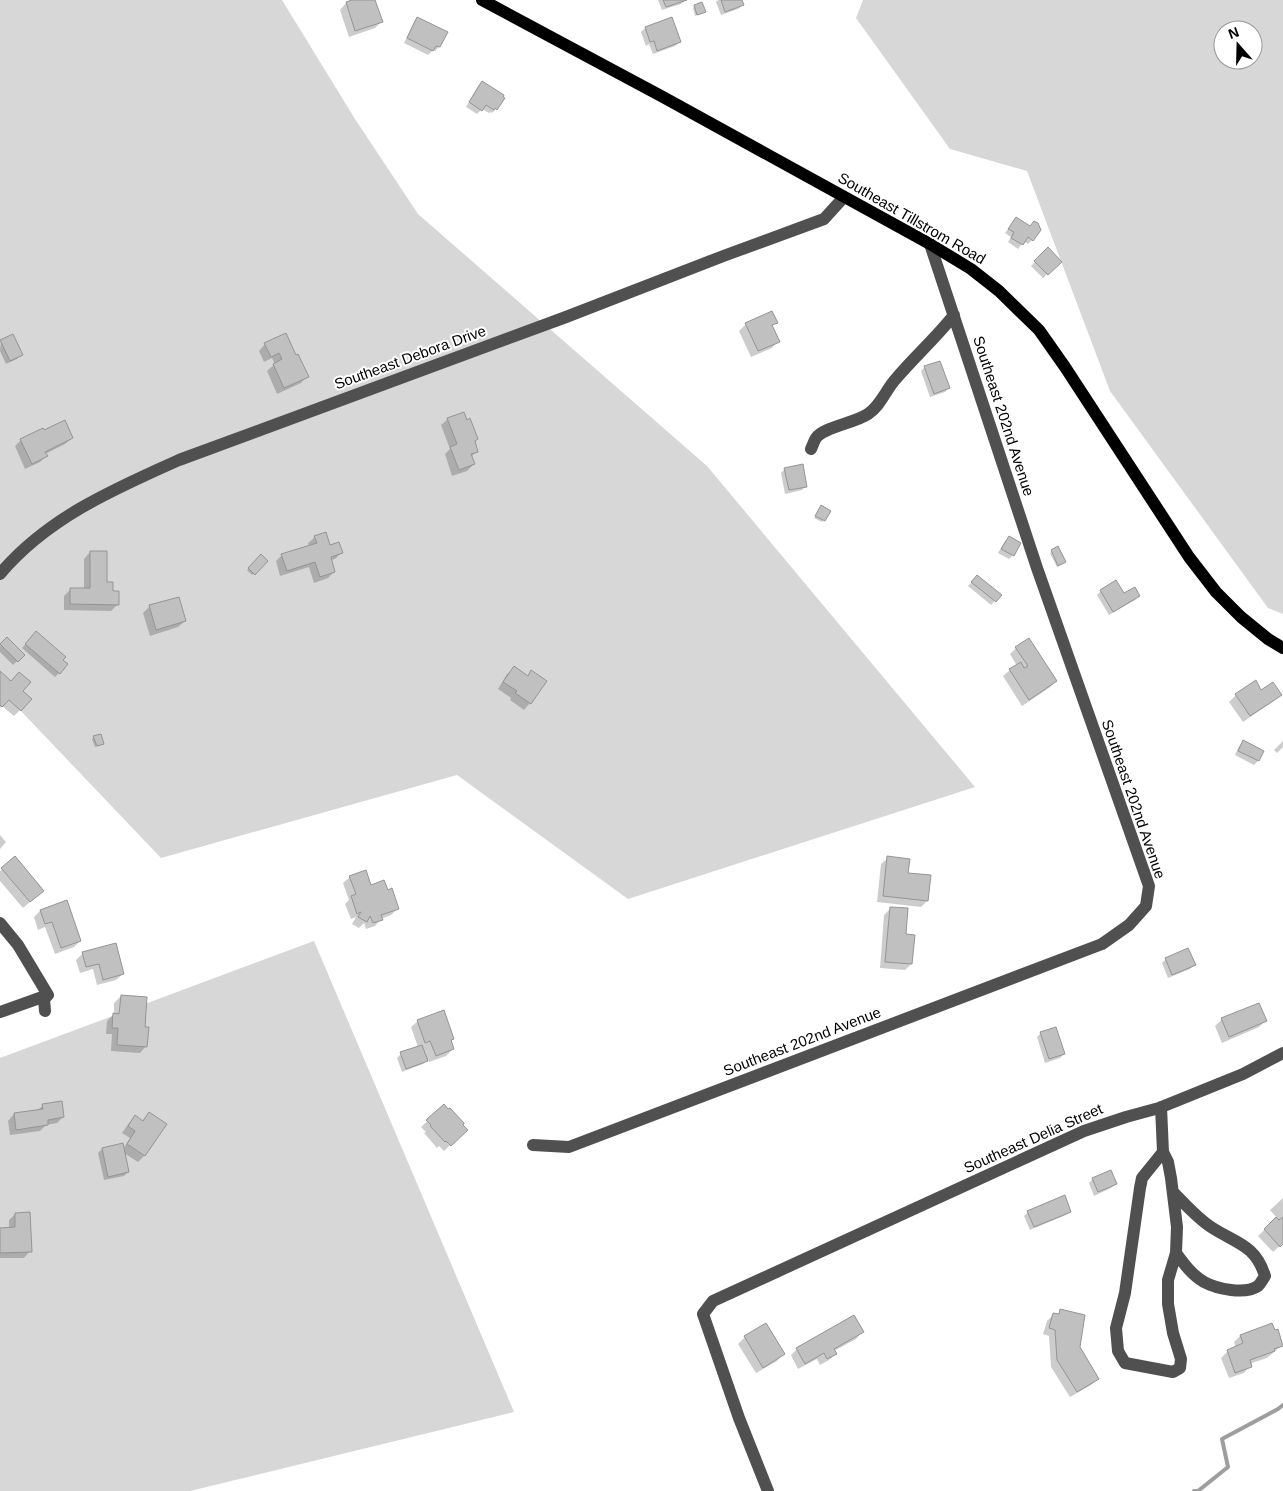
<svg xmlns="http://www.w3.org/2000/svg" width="1283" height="1491" font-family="Helvetica,sans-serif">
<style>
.green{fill:#d7d7d7;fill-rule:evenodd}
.shadow{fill:#0003}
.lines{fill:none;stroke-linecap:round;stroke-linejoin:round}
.stream{stroke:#9e9e9e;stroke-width:4}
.building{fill:#c0c0c0;stroke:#949494}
.minor{stroke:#505050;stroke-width:12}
.major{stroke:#000;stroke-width:12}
.labels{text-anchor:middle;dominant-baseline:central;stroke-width:4;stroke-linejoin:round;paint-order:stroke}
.street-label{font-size:15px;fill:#000;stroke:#fff}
</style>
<rect width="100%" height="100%" fill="#fff"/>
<path class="green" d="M0,0H282L355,119L418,214L707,466L975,787L628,899L457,775L161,858L0,689Z
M863,0H1283V614L1268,608L1110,391L1027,171L950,149L856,18ZM1223,30H1253V60H1223Z
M314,941L514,1412L190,1491H0V1058Z"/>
<path class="shadow" d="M356,0H374L381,22L375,28L349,37L340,10L346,3Z
M658,0H685L681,4L662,10Z
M718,0H741L743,5L738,9L721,15L716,2Z
M694,6L704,12L695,16L693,8Z
M418,18L439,47L435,51L433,50L428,55L404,43L414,22Z
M671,19L679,42L675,46L653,54L649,44L646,46L641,32L645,28Z
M482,82L496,109L492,113L491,112L489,113L482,109L477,114L466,107L478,86Z
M1016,219L1032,240L1028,244L1024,241L1018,249L1008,242L1011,237L1005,233Z
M1048,249L1060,262L1043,278L1031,266Z
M776,322L772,327L778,341L772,348L751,357L739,331L746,324Z
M285,335L307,376L301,383L277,394L267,371L275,364L272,358L264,362L259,351L265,344Z
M1,341L21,355L17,359L6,364L0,351Z
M925,367L949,388L945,392L930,397L921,371Z
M448,419L474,442L477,451L471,457L474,464L467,471L452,476L445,454L450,449L441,425Z
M72,438L65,444L45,454L46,456L40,462L25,469L15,446L21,440Z
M785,469L806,486L802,490L785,494L781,473Z
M820,509L829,512L822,522L814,518Z
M315,537L329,547L341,553L335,559L330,560L334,572L328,578L314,583L309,567L280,576L276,561L282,555L309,547L308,543Z
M1009,537L1020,543L1013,555L1009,559L998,553L1005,541Z
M1058,548L1065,562L1057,567L1050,553Z
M90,552L118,604L111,611L64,610V596L71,589H84V559Z
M261,556L266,561L252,575L247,570Z
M974,580L1000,595L991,605L968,586Z
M1116,582L1124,595L1139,596L1135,600L1109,615L1097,595L1101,591Z
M150,606L185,621L178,627L150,636L143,613Z
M32,637L61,660L59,673L55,677L22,648Z
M7,639L24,655L13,665L0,652V646Z
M1016,648L1056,681L1049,688L1022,706L1003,676L1010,670L1017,666L1010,654Z
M514,668L527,676L531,672L530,703L524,710L510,700L511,698L498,689L507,674Z
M0,673L21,692L20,710L14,716L2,706L0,708Z
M1260,692L1280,695L1274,701L1243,722L1229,702L1236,695Z
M94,737L103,744L95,747L92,739Z
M1283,741V747L1277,753L1274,750Z
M1243,742L1258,761L1254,765L1235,755L1239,746Z
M0,835L6,842L0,849Z
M15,858L36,897L23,908L0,881V871Z
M888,858L907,874L927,901L921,907L877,902L881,864Z
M350,877L370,886L397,909L391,915L381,919L375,926L366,929L364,923L359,928L352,924L356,917L351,919L345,904L349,900L343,883Z
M891,908L904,936L911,964L905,970L880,968L884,915Z
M40,911L80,941L74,947L55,954L45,927L38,930L34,917Z
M83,953L123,974L116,980L97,985L93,969L80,973L76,960Z
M1166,959L1194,965L1190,969L1168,978L1162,963Z
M121,996L144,1028L146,1046L140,1053L111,1051L112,1034H106L107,1021L114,1014V1003Z
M1222,1019L1265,1021L1259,1027L1222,1043L1215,1026Z
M418,1021L450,1041L453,1049L446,1056L429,1062L428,1059L423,1064L402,1072L397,1058L401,1054L418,1047L411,1027Z
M1041,1033L1064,1054L1060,1058L1045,1063L1037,1037Z
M43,1105L63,1117L57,1123L46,1125L40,1131L10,1135L8,1121L14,1114L37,1111Z
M444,1106L466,1130L444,1151L439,1146L437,1148L424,1133L426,1132L421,1127Z
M149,1113L165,1124L144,1156L138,1162L124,1153L128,1172L124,1176L104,1180L98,1153L102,1149H123L130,1138L122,1133L129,1123L135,1117L142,1121Z
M1093,1179L1115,1184L1111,1188L1094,1196L1089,1183Z
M1283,1198V1243L1273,1252L1258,1236L1277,1218L1270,1210Z
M1070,1211L1066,1215L1030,1230L1024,1216L1028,1212Z
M15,1214L30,1251L24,1258H0V1229H9V1220Z
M1061,1311L1097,1379L1091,1385L1070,1397L1051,1367L1049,1336L1043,1334L1047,1321L1054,1314L1057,1315Z
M766,1325L783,1354L777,1361L756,1373L738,1344L745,1337Z
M862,1332L856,1339L834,1351L835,1354L829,1360L820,1365L817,1359L798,1369L791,1355L797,1349Z
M1240,1336L1282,1345L1267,1358L1249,1364L1250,1366L1244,1373L1229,1378L1221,1358L1228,1351L1236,1348L1234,1342Z"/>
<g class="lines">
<path class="stream" d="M1194,1491H1198L1228,1467L1222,1439L1278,1409L1283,1405"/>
</g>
<path class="building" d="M352,0H375L383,22L355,31L346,2Z
M663,0H687L666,7Z
M721,0H742L744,5L725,12Z
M702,2L706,12L697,15L694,5Z
M417,17L448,32L440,47L436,46L433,51L407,38Z
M672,17L681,42L657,51L654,41L650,42L645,27Z
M482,81L504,95L503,97L505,98L497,110L495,108L494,110L486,105L482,111L469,102Z
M1016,217L1030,226L1034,221L1038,223L1041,230L1033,241L1028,237L1023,245L1011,238L1014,232L1008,229Z
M1048,247L1062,262L1048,275L1034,261Z
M772,311L778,323L772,325L780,342L758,351L745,323Z
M286,333L296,355L298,354L309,377L284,388L273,364L282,359L279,353L271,357L264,343Z
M13,334L23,355L10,361L0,340Z
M940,361L950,388L934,394L924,366Z
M464,412L467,420L470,418L478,439L475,441L478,452L471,454L475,464L459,470L450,447L457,444L447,418Z
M65,420L73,438L45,452L48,456L32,464L20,439L43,428L44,430Z
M803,464L807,487L789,490L784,468Z
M821,505L831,511L825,521L815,516Z
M326,532L330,545L339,542L343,553L331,557L335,572L320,577L315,562L287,571L281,554L317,543L314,536Z
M1009,536L1021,543L1014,556L1001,549Z
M1058,546L1066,562L1058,566L1051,550Z
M90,551H107V582H113V591H119V605L70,604V588H90Z
M261,554L268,561L255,575L248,568Z
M977,575L1002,595L996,602L971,582Z
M1116,580L1124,593L1135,587L1140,596L1113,612L1100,590Z
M179,597L186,621L156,630L149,605Z
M36,631L66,657L63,660L68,664L60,674L25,644Z
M7,637L25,655L18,662L0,644Z
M1029,638L1057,681L1029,700L1009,669L1021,662L1024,668L1028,666L1015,647Z
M514,666L528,676L531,670L547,681L531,704L515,693L517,691L503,682Z
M0,671L11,681L19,672L31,682L23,691L32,699L21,711L9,700L2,707L0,705Z
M1256,680L1261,690L1273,682L1282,695L1250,716L1235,694Z
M101,734L104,744L97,746L93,736Z
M1243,740L1264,751L1259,761L1238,751Z
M15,856L44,891L30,902L1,868Z
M887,856L910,859L908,873L931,875L928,901L883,896Z
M366,870L371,885L384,880L388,890L392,888L399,909L381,915L383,920L373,923L370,916L367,922L358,917L361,912L357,914L351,896L356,894L349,876Z
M67,900L81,941L61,948L52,922L45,924L40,910Z
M890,907L908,908L906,934L915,935L912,964L885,962Z
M116,943L124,974L103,980L99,964L86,967L82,952Z
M1188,948L1196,965L1172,975L1165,958Z
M121,995L147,997L145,1027H149L147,1047L117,1045L118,1028H112L113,1013L119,1014Z
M1259,1003L1267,1021L1229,1037L1221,1018Z
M444,1010L454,1039L451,1040L454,1049L436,1056L430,1041L425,1043L417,1020Z
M1056,1027L1065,1054L1049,1059L1040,1032Z
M422,1045L428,1061L406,1069L400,1052Z
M62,1101L64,1117L48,1120V1125L16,1130L14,1113L43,1109L42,1104Z
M444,1104L448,1109L450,1108L464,1123L463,1125L468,1130L451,1146L446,1141L445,1142L430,1126L431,1125L426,1120Z
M149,1112L167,1124L145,1156L127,1144L135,1131L128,1126L135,1115L143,1121Z
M123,1143L129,1172L108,1177L102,1148Z
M1111,1170L1117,1184L1098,1192L1092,1178Z
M1065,1195L1071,1212L1034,1227L1027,1211Z
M30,1212L32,1252L0,1253V1228L15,1227V1213Z
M1276,1217L1279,1220L1283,1217V1244L1280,1247L1264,1229Z
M1060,1309L1085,1315L1080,1347L1099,1379L1077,1392L1057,1360L1055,1330L1049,1328L1053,1313L1059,1314Z
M854,1315L864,1332L834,1349L837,1354L827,1359L824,1353L805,1364L796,1348Z
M766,1323L785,1354L763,1368L744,1336Z
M1272,1323L1275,1330L1278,1329L1283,1346L1274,1349L1275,1351L1250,1360L1252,1367L1235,1373L1227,1350L1243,1343L1240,1335Z"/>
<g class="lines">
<path class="minor" d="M811,449C813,445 814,441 816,438C823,427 855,423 868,414C880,406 885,392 894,381C913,358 935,339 954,315
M0,574C47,518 114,489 179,460L566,317L726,255L824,219L844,197
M0,923L18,945L48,995L44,999L45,1011
M0,1012L48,995
M1161,1107L1163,1152L1142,1178L1140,1188L1125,1293L1116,1328L1118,1351L1125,1363L1173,1372L1180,1368L1181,1359L1173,1333L1168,1304V1280L1176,1253L1177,1227L1171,1178L1168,1162L1163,1152
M533,1145L569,1147L1102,944L1129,925L1146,906L1149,886L1037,568L930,244
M1173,1192C1185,1204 1197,1218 1211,1227C1235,1243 1255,1244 1265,1276C1263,1279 1260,1284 1258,1286C1245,1295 1217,1289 1204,1282C1192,1275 1184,1264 1176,1253
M768,1491L739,1418L703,1314L713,1301L1084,1131L1126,1117L1159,1108L1243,1074L1283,1053"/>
<path class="major" d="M482,0L663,97L930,244L971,269L999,291L1039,330L1065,367L1189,557L1216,592L1241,617L1268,639L1283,648"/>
</g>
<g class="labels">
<g class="street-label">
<text transform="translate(912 218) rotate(30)">Southeast Tillstrom Road</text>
<text transform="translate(410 357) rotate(-20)">Southeast Debora Drive</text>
<text transform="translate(1004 416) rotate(72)">Southeast 202nd Avenue</text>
<text transform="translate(1134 799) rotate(71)">Southeast 202nd Avenue</text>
<text transform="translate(802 1041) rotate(-21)">Southeast 202nd Avenue</text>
<text transform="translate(1033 1138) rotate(-24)">Southeast Delia Street</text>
</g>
</g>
<g transform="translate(1238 45) rotate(340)"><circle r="24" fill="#ffffff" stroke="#999999"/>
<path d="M0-4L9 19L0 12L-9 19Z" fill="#000000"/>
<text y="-8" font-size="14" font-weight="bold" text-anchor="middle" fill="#000000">N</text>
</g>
</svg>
